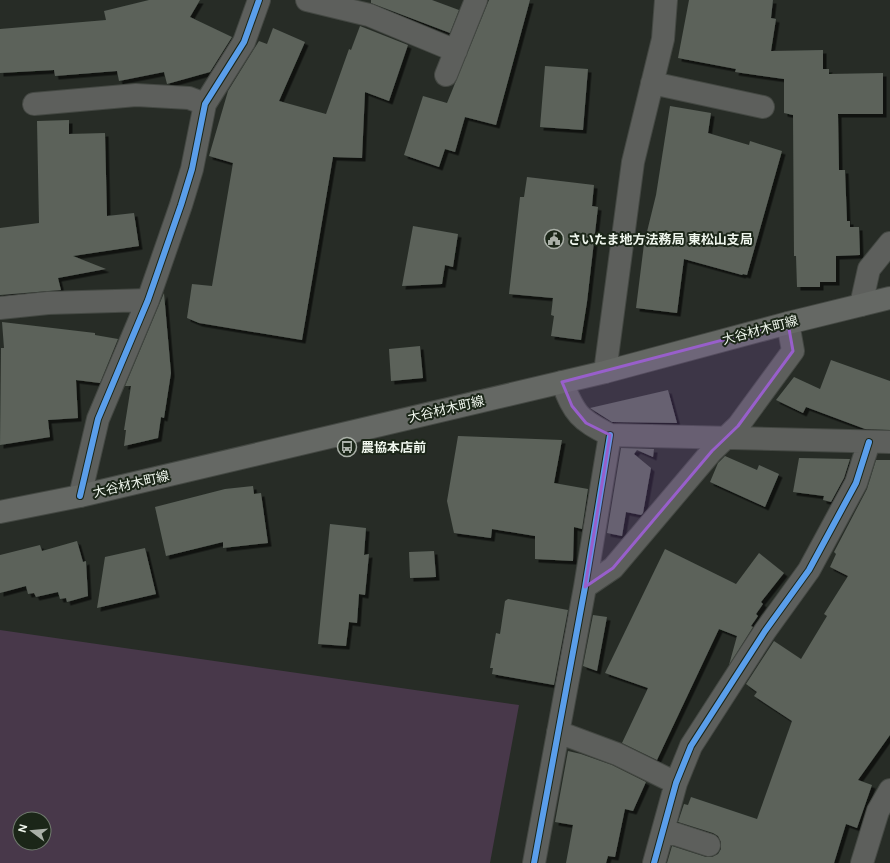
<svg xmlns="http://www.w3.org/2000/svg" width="890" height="863" font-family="'DM Sans','Noto Sans JP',sans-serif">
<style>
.green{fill:#48384a;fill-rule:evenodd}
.building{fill:#5b625a;filter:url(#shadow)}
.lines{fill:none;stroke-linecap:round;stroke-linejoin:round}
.minor-casing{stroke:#444843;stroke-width:24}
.major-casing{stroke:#444843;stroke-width:24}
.minor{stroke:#5d5f5c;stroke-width:22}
.major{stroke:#656864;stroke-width:22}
.cycleway-casing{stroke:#1b2618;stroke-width:8}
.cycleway{stroke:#5a9eea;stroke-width:6}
.marked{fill:#985fcb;fill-opacity:0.2;stroke:#985fcb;stroke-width:3;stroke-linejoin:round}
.labels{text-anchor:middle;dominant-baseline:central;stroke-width:4;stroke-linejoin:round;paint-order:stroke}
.poi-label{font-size:13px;font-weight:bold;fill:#f0f7ee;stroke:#1b2618;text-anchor:start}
.street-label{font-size:13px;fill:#f0f7ee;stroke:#1b2618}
</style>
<defs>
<filter id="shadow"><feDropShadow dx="3.5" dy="3.5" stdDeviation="0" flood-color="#0009"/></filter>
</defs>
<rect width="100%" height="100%" fill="#272c26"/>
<path class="green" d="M0,630L519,705L490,863H0ZM20,819H44V843H20Z"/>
<path class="building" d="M149,0H200L190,17L232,37L210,72L167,84L164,72L119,81L117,71L55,76L54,70L0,73V29L106,20L104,11Z
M371,0H432L459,10L450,33L371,3Z
M489,0H530L496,125L465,117L455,152L445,149L439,167L404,155L423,96L447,103Z
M689,0H773L771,18L776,19L771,51L823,50V69H829V74L883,73V114H838L839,170H845L847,221H850V227H859L860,255L836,256V282H820V287H797L796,256H794L793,115L784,113V79L735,72L736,69L678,58Z
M360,26L408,45L389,101L365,92L362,158L333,157L302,340L199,323L187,318L192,284L212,286L233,163L209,156L228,91L259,41L267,44L273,28L305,42L279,101L326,114L349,49L351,50Z
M545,66L588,69L583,130L540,127Z
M670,106L711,113L708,133L749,145L750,141L782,151L747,275L743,274L742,275L684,259L677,313L636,308L644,244L656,195Z
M69,120V134L105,133L107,216L134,213L139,246L73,256L106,269L58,278L61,290L0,295V228L39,223L37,121Z
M527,177L594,185L592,206L598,207L587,302L581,340L551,336L554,316L551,315L553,298L509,294L520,197H524Z
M413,226L458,234L453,267L445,265L442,284L402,286Z
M164,293L171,373L164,418L161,417L158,438L124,446L126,430H124L131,386H125Z
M2,322L95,333V335L118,339L100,383L76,380L78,418L48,420L50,437L0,445L1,348H4Z
M420,346L423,378L391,381L389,349Z
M831,360L890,381V430L865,429L806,407L803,413L776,400L794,377L820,389Z
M668,390L677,423L612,422L590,408Z
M458,436L562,440L554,483L588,489L582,529L574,527L573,561L535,559V536L492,529L491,538L454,533L447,501Z
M621,448L654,449L653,457L637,450L634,454L651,468L643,513L641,515L626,512L622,536L607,533Z
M725,456L757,470L759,465L779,474L765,507L710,482L718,463Z
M799,458L850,459L844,478L831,502L823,500L824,496L793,492Z
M876,460H890V735L858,780L872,785L857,828L846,824L834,863H667L672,846L706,857H712L718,854L721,849V842L718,836L713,833L678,822L684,804L688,805L691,797L757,819L792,721L754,696L757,692L746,684L774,641L801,659L827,616L824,614L848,576L830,567L836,554L834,552L867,489Z
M253,486L254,494L261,493L268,543L223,548V542L166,556L155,507L225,489Z
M330,524L366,528L364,555L369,554L365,595L359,594L357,623L349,622L346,646L318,644Z
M77,541L83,562L86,561L88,596L67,602L66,598L60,599L58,592L36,597L34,593L28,594L26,586L0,593V555L40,545L42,551Z
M145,548L156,594L97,608L105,557Z
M665,549L736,584L759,553L784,573L761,602L763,604L756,614L758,616L751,626L753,627L729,665L737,636L719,629L657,760L622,743L648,688L605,673Z
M434,551L436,577L410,578L409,552Z
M508,599L568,610L554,685L492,674L493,668H490L496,633L500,634L505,601Z
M593,615L607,617L597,671L583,666Z
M568,751L581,754L612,765L646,782L633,811L625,809L615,857L608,856L606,863H566L573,825L555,822Z"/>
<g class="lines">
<defs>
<path id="minor" d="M307,0L369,15L456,51
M446,75L476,0
M652,83L763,107
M34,104L136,95L189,98L205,104
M861,305L869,269L890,243
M0,308L48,303L148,300
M605,372L633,162L663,39L666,0
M562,382C575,415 579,419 610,435L890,442
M80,496L98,419L148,300L181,205L192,169L205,104L244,42L259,0
M585,587L613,568L712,451L738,426L793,351L788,323
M558,732L617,754L676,783
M663,830L709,845
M534,863L585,587L610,435
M654,863L676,783L691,746L765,631L809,570L856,483L869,442
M862,863L878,811L890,790"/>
<path id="major" d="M0,512L80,496L605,372L788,323L890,298"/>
</defs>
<use href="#minor" class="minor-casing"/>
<use href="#major" class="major-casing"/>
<use href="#minor" class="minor"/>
<use href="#major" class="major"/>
<defs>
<path id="cycleway" d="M80,496L98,419L148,300L181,205L192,169L205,104L244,42L259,0
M534,863L585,587L610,435
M654,863L676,783L691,746L765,631L809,570L856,483L869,442"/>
</defs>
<use href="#cycleway" class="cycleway-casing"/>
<use href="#cycleway" class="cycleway"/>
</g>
<path class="marked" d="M788,323L793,351L738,426L712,451L613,568L585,587L610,435L586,423L572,406L562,382Z"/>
<defs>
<symbol id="civic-ring" viewBox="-11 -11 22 22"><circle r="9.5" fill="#1b2618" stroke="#aab0a8" stroke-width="1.5"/><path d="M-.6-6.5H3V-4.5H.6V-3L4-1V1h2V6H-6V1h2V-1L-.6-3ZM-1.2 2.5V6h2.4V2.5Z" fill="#aab0a8"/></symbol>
<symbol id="bus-ring" viewBox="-11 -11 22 22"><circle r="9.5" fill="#1b2618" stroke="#aab0a8" stroke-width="1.5"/><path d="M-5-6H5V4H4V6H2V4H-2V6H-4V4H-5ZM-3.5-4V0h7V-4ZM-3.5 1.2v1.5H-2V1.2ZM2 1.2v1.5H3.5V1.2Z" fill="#aab0a8"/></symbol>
</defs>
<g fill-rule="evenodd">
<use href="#civic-ring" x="543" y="228" width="22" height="22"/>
<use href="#bus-ring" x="336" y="436" width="22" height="22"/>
</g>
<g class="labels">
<g class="poi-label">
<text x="568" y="239">さいたま地方法務局 東松山支局</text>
<text x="361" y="447">農協本店前</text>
</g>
<g class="street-label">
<text transform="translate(760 330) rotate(-15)">大谷材木町線</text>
<text transform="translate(446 409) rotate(-13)">大谷材木町線</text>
<text transform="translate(131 484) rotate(-13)">大谷材木町線</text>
</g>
</g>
<g transform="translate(32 831) rotate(286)"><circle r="19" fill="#1b2618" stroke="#707a6e"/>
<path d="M0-3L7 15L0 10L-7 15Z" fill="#aab0a8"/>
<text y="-6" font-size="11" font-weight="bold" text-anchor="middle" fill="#f0f7ee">N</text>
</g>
</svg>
